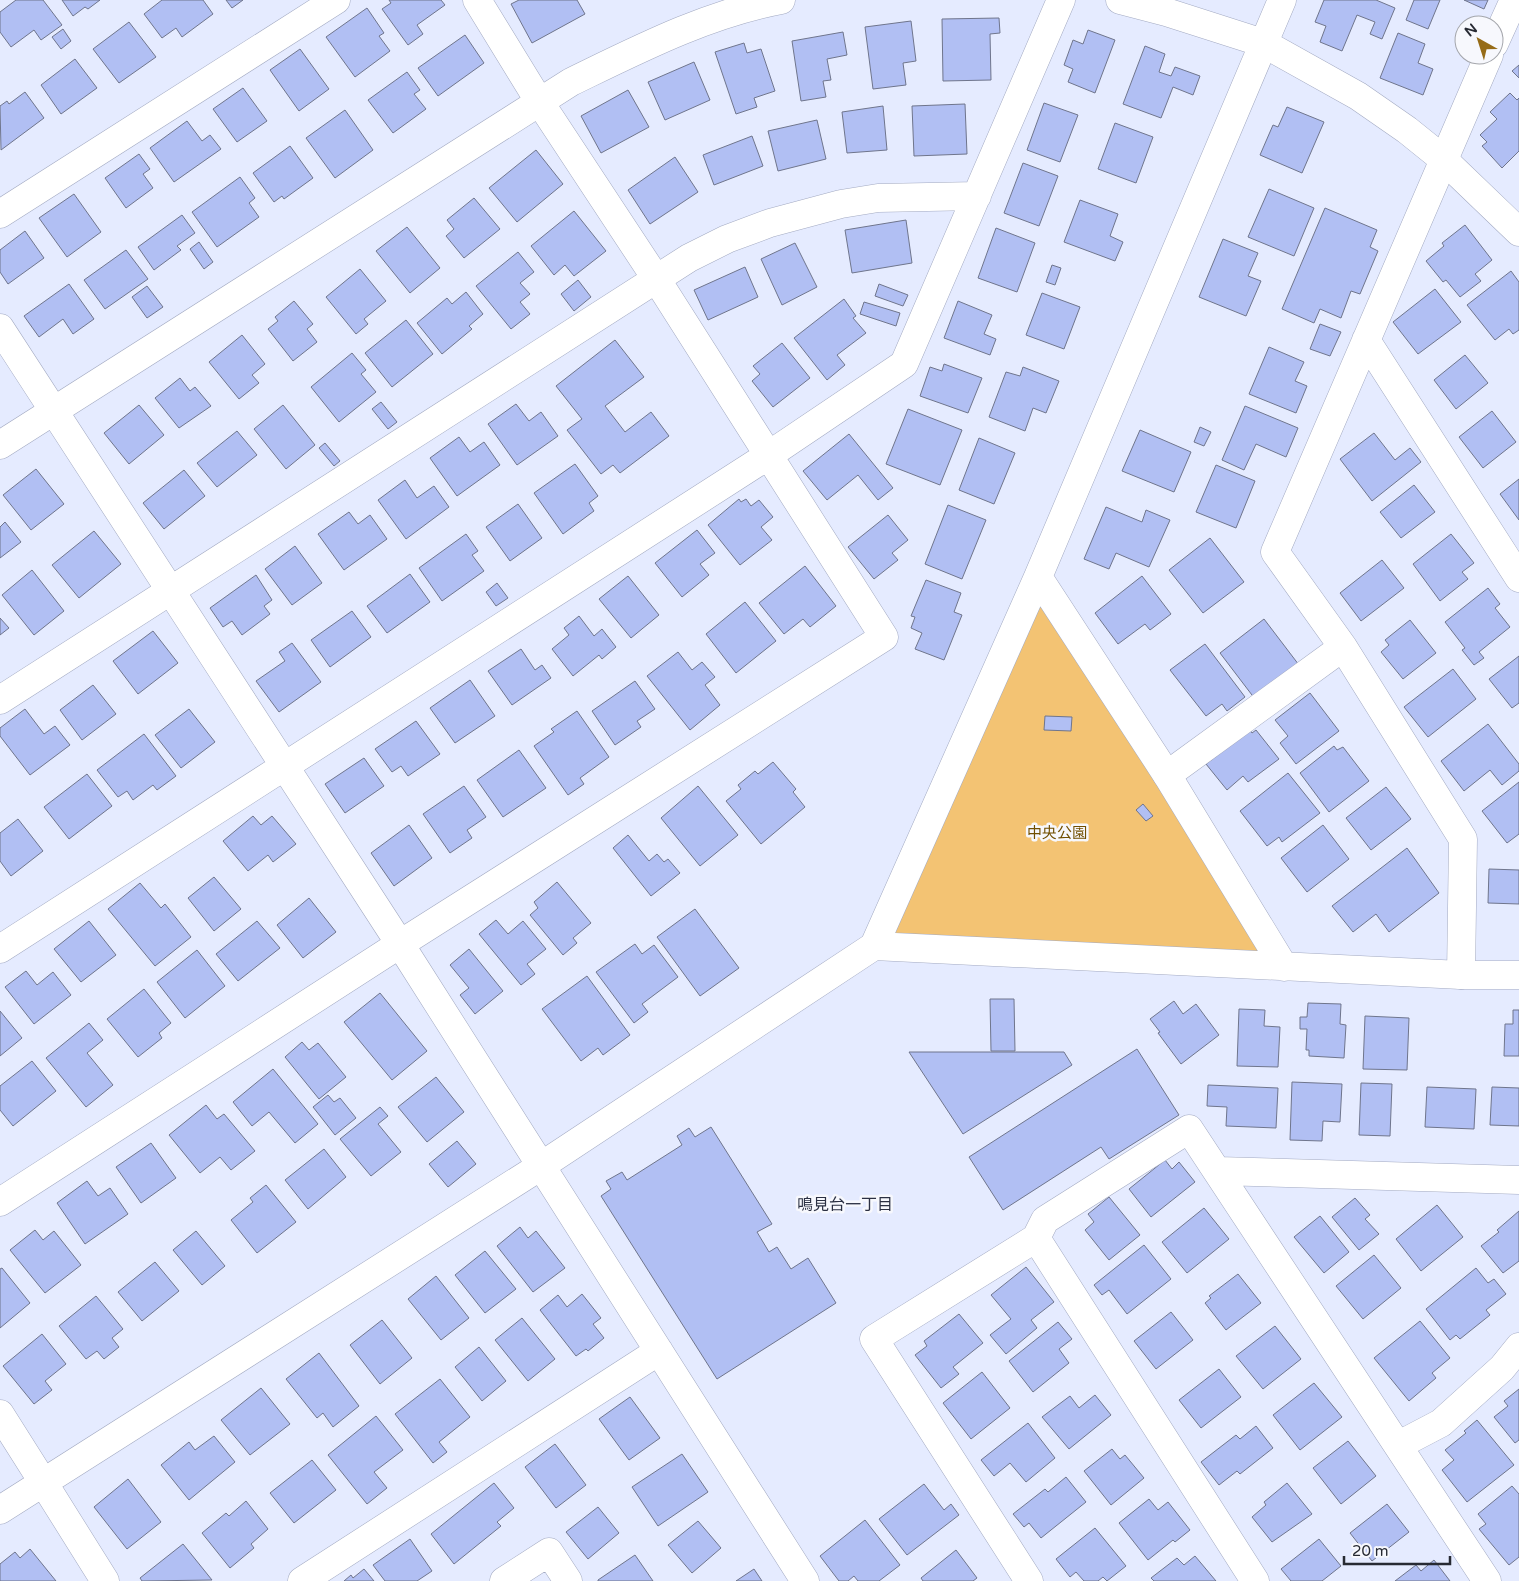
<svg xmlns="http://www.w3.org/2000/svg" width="1519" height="1581" font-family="'Varela Round','Noto Sans JP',sans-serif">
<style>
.green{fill:#f3c373}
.building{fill:#b1bff3;stroke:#6f758c}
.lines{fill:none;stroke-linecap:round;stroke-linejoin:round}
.street-casing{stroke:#a3aac2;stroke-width:29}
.secondary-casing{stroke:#a3aac2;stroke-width:29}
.street{stroke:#fff;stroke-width:28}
.secondary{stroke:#fff;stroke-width:28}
.labels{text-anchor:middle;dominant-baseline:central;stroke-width:5;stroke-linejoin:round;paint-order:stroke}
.park-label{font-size:15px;fill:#714f01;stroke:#f7f8fd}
.neighbourhood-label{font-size:16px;fill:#2b3043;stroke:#f7f8fd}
</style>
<rect width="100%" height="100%" fill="#e5ebff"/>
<path class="green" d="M1038,577L1284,967L874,946Z"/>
<path class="building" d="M16,0H43L62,25L41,40L34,30L11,47L0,32V12Z
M62,0H100L88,9L85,7L73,16Z
M162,0H203L213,14L182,37L176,28L162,38L144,14Z
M226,0H243L232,8Z
M389,0H441L445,5L417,25L423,34L408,45L382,9L391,3Z
M519,0H577L585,14L532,43L511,4Z
M1324,0H1376L1395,8L1382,39L1370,34L1375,22L1357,15L1342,51L1320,42L1326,26L1315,22Z
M1414,0H1440L1428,29L1406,20Z
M1464,0H1488L1484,9Z
M367,8L384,33L379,36L390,51L355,77L326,37Z
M999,18L1000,33L990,34L991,80L943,81L942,19Z
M911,21L916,61L903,63L906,85L873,89L865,27Z
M129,22L156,57L119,83L93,49Z
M63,29L71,41L61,49L52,37Z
M1088,30L1115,40L1095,93L1068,82L1073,69L1064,65L1073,40L1083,44Z
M843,32L847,55L827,59L831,80L823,81L826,97L801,101L792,41Z
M1398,33L1425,44L1418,63L1433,69L1423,95L1380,78Z
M465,35L484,63L438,96L418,68Z
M744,43L747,53L761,49L775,91L754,98L757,107L736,114L715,52Z
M1145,46L1165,54L1159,72L1171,76L1175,67L1200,76L1193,95L1173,87L1161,118L1123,104Z
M300,49L329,89L299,111L270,70Z
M75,59L97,88L61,114L41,85Z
M694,62L710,100L665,120L648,82Z
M1519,65V78L1512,71Z
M407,72L420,90L414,94L426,109L393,133L368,100Z
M243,88L267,121L237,142L213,109Z
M628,90L649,127L601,153L581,116Z
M25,92L44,118L1,150L0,106L7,101L9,104Z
M1510,93L1517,100L1519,98V151L1502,168L1482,146L1487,142L1480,135L1497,119L1490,112Z
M1044,103L1078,115L1060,162L1027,150Z
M965,104L967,154L914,156L912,106Z
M883,106L887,150L847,153L842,112Z
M1287,107L1324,122L1302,173L1260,155L1273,125L1278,127Z
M345,110L373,150L335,178L306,138Z
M817,120L826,159L778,171L768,131Z
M187,121L202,141L210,135L221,149L174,182L150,148Z
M1115,123L1153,137L1136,183L1098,169Z
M752,136L763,166L714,185L703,155Z
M290,146L313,178L284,199L282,196L274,202L253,173Z
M536,150L563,184L517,222L489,188Z
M139,154L150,169L143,174L153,188L126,208L105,178Z
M675,157L698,192L650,224L628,190Z
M1023,163L1058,176L1039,226L1004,213Z
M240,177L255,198L249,203L259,217L217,247L192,212Z
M1269,189L1314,208L1294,256L1248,237Z
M74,194L101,232L67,257L39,218Z
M474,198L500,229L464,258L446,236L454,229L447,220Z
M1080,200L1118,214L1110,236L1123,242L1115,261L1064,242Z
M1325,208L1377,230L1370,247L1378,251L1360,294L1351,291L1341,318L1320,309L1314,323L1282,309Z
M574,211L606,251L574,276L565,265L554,275L531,246Z
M182,215L195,233L177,246L181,250L154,270L138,247Z
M906,220L912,263L852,273L845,230Z
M1465,225L1492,260L1475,274L1481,281L1460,297L1446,280L1443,282L1426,261L1444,246L1442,243Z
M407,227L440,268L410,293L376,251Z
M996,228L1035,243L1017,292L978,278Z
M25,231L44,258L8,284L0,272V250Z
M1223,239L1258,253L1248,276L1261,281L1246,316L1199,297Z
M199,242L213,262L204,269L190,249Z
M795,243L817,287L782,305L761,259Z
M126,250L148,279L105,309L84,280Z
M518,252L534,272L520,283L530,294L520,302L530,314L511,329L476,286Z
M1052,265L1061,268L1055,285L1046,282Z
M745,267L758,297L708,320L694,290Z
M360,269L386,301L364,319L368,324L356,334L326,297Z
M1511,271L1519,282V330L1513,334L1509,329L1495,340L1467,305Z
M578,280L591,297L574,311L561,294Z
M69,284L94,319L73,334L63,319L39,337L24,316Z
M879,284L908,295L903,306L875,296Z
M147,286L163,307L147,318L132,297Z
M1435,289L1461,322L1418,354L1393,322Z
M466,292L483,314L469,326L472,329L442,354L417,323L447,298L452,304Z
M1042,293L1080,307L1064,349L1026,335Z
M844,299L856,316L853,318L866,333L837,355L845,365L827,380L794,338Z
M294,301L313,324L307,329L317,342L293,361L268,329L278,321L275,317Z
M958,301L992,315L984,334L996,339L990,355L944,338Z
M864,302L900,313L896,326L860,314Z
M406,320L433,354L392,387L365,353Z
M1320,324L1341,332L1330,356L1310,349Z
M242,335L265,364L252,375L259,383L239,399L209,362Z
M615,340L644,377L605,406L625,432L651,412L669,436L620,473L613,465L601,474L567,430L582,419L556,386Z
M782,343L810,378L773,407L752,381L760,374L753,366Z
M1269,347L1304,362L1295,381L1307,386L1296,413L1249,394Z
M352,353L366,370L361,374L376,392L339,422L311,387Z
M1465,355L1488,383L1456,409L1434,380Z
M944,364L982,378L968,413L920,396L930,367L942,371Z
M1023,367L1059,381L1046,413L1033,408L1025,431L989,417L1006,372L1020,376Z
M180,378L190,391L195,387L211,406L179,428L155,398Z
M381,402L397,422L388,429L372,409Z
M516,404L529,421L541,412L558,436L517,465L488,424Z
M139,405L164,435L129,464L104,433Z
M283,405L315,445L286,469L254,429Z
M1245,406L1298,428L1286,457L1256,444L1244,470L1222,460Z
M908,409L962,430L940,485L886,464Z
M1492,411L1516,442L1483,468L1459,437Z
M1200,427L1211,432L1204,446L1194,442Z
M1140,430L1191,452L1174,492L1122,471Z
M237,431L257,455L217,487L197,463Z
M1374,433L1395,460L1410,448L1421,462L1372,501L1340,459Z
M849,434L893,488L878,500L858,475L827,500L803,471Z
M459,437L470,452L484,442L500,465L457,496L430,458Z
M979,438L1015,453L994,504L959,490Z
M325,443L340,461L334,466L319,448Z
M575,464L598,496L589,503L594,511L563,534L534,493Z
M1216,465L1255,481L1236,528L1196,512Z
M36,469L64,504L31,530L3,495Z
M184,470L205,496L164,529L143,503Z
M1519,479V520L1500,494Z
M405,480L417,498L434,486L449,507L406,539L378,500Z
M1414,485L1435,512L1401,538L1380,512Z
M739,499L741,502L746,499L751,506L759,500L773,517L761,527L772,540L740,565L708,525Z
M518,504L542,538L510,561L486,527Z
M948,505L986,520L962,579L925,564Z
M1106,507L1142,522L1146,510L1170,520L1149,567L1116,553L1109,569L1084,559Z
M349,512L358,524L370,515L387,539L344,570L318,534Z
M888,515L908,540L892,553L898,560L874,579L848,547Z
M5,522L21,542L0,558V527Z
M697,530L715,553L700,564L709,575L682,597L655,563Z
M94,531L121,564L79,598L52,565Z
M466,534L478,551L472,555L484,571L442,601L419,568Z
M1451,534L1474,563L1462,572L1468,579L1440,601L1413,564Z
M1210,538L1244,582L1203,613L1169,570Z
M295,546L322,583L292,605L265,569Z
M1382,560L1404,588L1361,621L1340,593Z
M805,566L836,606L810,627L803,619L784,634L759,603Z
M32,570L64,611L34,635L2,595Z
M410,574L430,602L387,633L367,606Z
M256,575L272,600L264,606L270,614L242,635L232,621L223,627L210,608Z
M628,576L659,615L631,638L599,599Z
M1142,576L1171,614L1150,630L1145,624L1118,644L1095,613Z
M926,580L961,593L954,612L962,615L944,660L915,649L922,633L911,628L915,617L911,616Z
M497,583L508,598L496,606L486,592Z
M1488,588L1500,604L1495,608L1510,627L1479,652L1484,658L1474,665L1462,650L1465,648L1445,622Z
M745,602L776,641L736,673L706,634Z
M352,611L371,637L330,667L311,640Z
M579,616L594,636L602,629L616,647L602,659L599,655L573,676L552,649L569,635L564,628Z
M0,618L9,628L0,635Z
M1264,619L1299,665L1255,699L1220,653Z
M1410,620L1436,653L1403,679L1381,652L1389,645L1385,640Z
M153,631L178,663L138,694L113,661Z
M292,643L321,682L279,712L256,681L285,661L279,652Z
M1205,644L1245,697L1227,711L1222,704L1206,716L1170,670Z
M521,649L535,670L542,665L551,678L512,705L488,671Z
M678,652L692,670L702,662L715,677L705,685L720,705L690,730L647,676Z
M1519,656V703L1512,708L1489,679Z
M1453,669L1476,699L1428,737L1404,707Z
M470,680L495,716L455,743L430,708Z
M635,681L655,709L637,721L641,727L615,745L592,711Z
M93,685L116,714L82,740L60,710Z
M1310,693L1339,731L1296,764L1280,743L1288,736L1275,720Z
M25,709L44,734L55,726L70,745L30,775L0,736V728Z
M189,709L215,742L181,768L155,735Z
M577,711L609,757L580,778L584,784L568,795L534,746L554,732L551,729Z
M1045,716L1072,717L1071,731L1044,730Z
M416,721L440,754L408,776L401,766L392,772L375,749Z
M1488,724L1519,764V771L1502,785L1490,770L1464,791L1441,761Z
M1250,730L1252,733L1256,730L1279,759L1248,782L1243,776L1227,790L1206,764Z
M144,734L176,776L157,790L153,785L133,800L127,791L118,797L97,770Z
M1334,746L1337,750L1343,747L1369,781L1329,812L1300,773Z
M519,750L546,788L503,817L477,780Z
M364,758L384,786L345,813L325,784Z
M773,762L796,789L793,792L805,807L761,844L726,801L741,789L738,785L755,771L758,774Z
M1288,773L1320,813L1282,842L1279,837L1267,846L1240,811Z
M87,774L112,806L69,839L44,807Z
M1519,782V834L1507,843L1482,811Z
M464,786L486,817L467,830L472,838L450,853L423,814Z
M698,786L738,835L700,866L661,818Z
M1386,787L1411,819L1371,850L1346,818Z
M1143,804L1153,816L1146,821L1136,810Z
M253,816L261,825L272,816L296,844L273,862L268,855L248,871L223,841Z
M18,819L43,851L11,876L0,861V833Z
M409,825L432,858L394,886L371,853Z
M1323,825L1349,859L1307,892L1281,858Z
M628,835L649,861L657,854L664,862L668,859L680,873L651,896L613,848Z
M1407,848L1439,893L1389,932L1376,914L1353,932L1332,906Z
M1489,869L1519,870V904L1488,903Z
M214,877L241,909L214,931L188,898Z
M557,882L591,923L573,938L577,943L563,955L530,915L538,908L534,902Z
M140,883L161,908L165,904L191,937L155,966L108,909Z
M309,898L336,932L303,958L277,925Z
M695,909L739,968L700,996L657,937Z
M496,920L508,934L523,921L546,949L527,964L535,974L521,985L479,934Z
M89,921L116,955L81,982L54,949Z
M257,921L280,948L238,981L216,954Z
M635,944L642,954L654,945L678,977L642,1004L648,1012L634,1023L596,972Z
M469,949L503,991L475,1014L460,995L469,988L450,965Z
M197,950L225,986L185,1018L157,982Z
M26,971L37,985L53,972L71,995L34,1024L5,987Z
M587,976L630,1035L603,1055L598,1048L581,1061L542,1009Z
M144,989L171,1023L159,1033L162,1038L138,1057L107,1019Z
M380,993L427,1051L392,1080L344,1022Z
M990,999H1014L1015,1051H991Z
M1174,1001L1183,1014L1196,1004L1219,1035L1181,1064L1158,1033L1160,1032L1150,1019Z
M1308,1003L1341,1004L1340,1024L1346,1025L1344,1058L1309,1056V1050H1306L1307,1029H1300V1017H1307Z
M1239,1009L1265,1010L1264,1026L1280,1027L1278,1067L1237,1066Z
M1513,1010H1519V1056H1504L1505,1024H1513Z
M0,1011L22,1038L0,1056Z
M1365,1016L1409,1018L1407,1070L1363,1069Z
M89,1023L103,1040L87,1053L113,1085L86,1107L46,1058Z
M302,1042L309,1050L318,1043L346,1077L319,1099L285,1057Z
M1137,1049L1179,1115L1109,1159L1101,1147L1003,1210L969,1157Z
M909,1052H1064L1072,1065L963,1134Z
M32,1061L56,1091L13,1126L0,1110V1086Z
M273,1069L318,1124L295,1143L269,1112L252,1126L233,1102Z
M436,1077L464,1112L427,1142L398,1107Z
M1292,1082L1342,1084L1340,1122L1323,1121L1322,1141L1290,1140Z
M1361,1083L1392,1084L1390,1136L1359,1135Z
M1208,1085L1278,1088L1276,1128L1226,1126L1227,1107L1207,1106Z
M1427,1087L1476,1089L1474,1129L1425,1127Z
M1492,1087L1519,1088V1126L1490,1125Z
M328,1095L334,1102L340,1098L356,1118L335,1135L313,1107Z
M206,1105L217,1119L224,1114L255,1151L231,1170L220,1157L200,1173L169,1135Z
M380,1107L388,1116L378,1124L401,1152L371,1176L340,1139Z
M711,1127L772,1224L757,1232L769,1252L777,1247L791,1269L808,1258L836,1303L717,1379L601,1196L611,1189L606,1181L622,1172L627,1180L682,1145L677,1136L689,1128L695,1137Z
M457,1141L476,1164L448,1187L429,1164Z
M151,1143L176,1178L141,1203L116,1167Z
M324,1149L346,1177L308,1209L285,1180Z
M1165,1160L1172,1169L1179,1162L1195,1182L1151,1217L1129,1189Z
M87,1181L98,1196L110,1188L128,1214L85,1244L57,1203Z
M266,1185L296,1222L257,1253L231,1220L253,1202L250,1198Z
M1109,1197L1140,1235L1109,1260L1085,1230L1094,1222L1088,1214Z
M1355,1198L1370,1215L1365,1219L1379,1234L1359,1250L1332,1217Z
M1437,1205L1463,1237L1421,1271L1396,1239Z
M1204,1208L1229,1239L1187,1273L1162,1242Z
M1519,1211V1261L1503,1273L1481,1246L1499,1232L1497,1230Z
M1320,1216L1349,1252L1324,1273L1294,1237Z
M520,1227L528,1238L536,1231L565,1268L533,1292L497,1246Z
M35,1230L43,1240L54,1231L81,1265L45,1293L10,1250Z
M196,1231L225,1266L202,1285L173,1250Z
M1144,1245L1171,1279L1127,1314L1109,1290L1102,1295L1094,1285Z
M485,1251L516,1289L485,1313L455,1275Z
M1374,1255L1401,1288L1363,1319L1336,1286Z
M155,1262L179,1291L142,1321L118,1292Z
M1026,1267L1054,1302L1031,1320L1037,1328L1006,1354L990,1335L1011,1319L991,1295Z
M2,1268L30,1303L0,1328V1269Z
M1476,1268L1488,1283L1494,1279L1506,1294L1486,1310L1490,1315L1460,1339L1456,1335L1450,1340L1426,1309Z
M1238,1274L1261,1303L1226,1330L1205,1303L1211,1298L1209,1296Z
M436,1276L469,1318L441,1340L408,1299Z
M582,1294L601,1318L593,1324L604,1338L588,1351L586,1349L576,1356L540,1310L558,1295L567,1307Z
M96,1296L123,1329L112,1338L119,1347L104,1359L97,1351L86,1359L59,1326Z
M1171,1312L1193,1340L1156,1369L1134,1341Z
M959,1314L983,1343L953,1367L959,1374L941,1388L915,1355L927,1346L924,1341Z
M522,1318L555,1359L528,1381L495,1340Z
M382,1320L412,1358L380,1384L350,1345Z
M1420,1321L1450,1358L1432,1373L1436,1378L1409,1401L1374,1358Z
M1058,1322L1072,1339L1059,1349L1069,1363L1033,1392L1009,1361Z
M1275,1326L1301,1359L1263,1389L1236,1356Z
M42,1334L66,1364L45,1381L52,1390L34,1404L3,1366Z
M479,1347L506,1381L482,1401L455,1367Z
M319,1353L359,1406L333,1427L323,1413L317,1418L286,1379Z
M1219,1369L1241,1397L1201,1428L1179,1400Z
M982,1372L1010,1408L971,1439L943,1403Z
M440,1379L470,1417L439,1442L447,1452L433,1463L395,1414Z
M1314,1383L1342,1417L1300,1450L1273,1415Z
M261,1388L290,1424L250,1455L221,1420Z
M1519,1389V1440L1515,1443L1494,1417L1508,1406L1504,1401Z
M1095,1395L1111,1415L1069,1449L1042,1417L1070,1396L1079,1408Z
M630,1397L660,1438L629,1460L599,1419Z
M376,1416L403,1450L374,1472L387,1488L367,1504L328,1455Z
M1477,1420L1514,1465L1467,1502L1442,1470L1454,1460L1445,1450L1466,1433L1464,1431Z
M1028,1423L1055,1458L1026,1482L1010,1463L994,1476L981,1460Z
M1256,1426L1273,1448L1240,1474L1237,1471L1219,1485L1201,1462L1236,1435L1240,1439Z
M214,1436L235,1462L189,1500L161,1465L189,1442L195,1450Z
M1348,1441L1376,1476L1341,1504L1313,1468Z
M555,1444L586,1485L556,1508L525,1467Z
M1112,1449L1120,1459L1125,1455L1144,1478L1111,1505L1084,1471Z
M682,1454L708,1492L658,1526L632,1487Z
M312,1460L336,1490L294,1523L270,1493Z
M1066,1477L1086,1502L1041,1538L1029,1523L1024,1527L1013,1514L1045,1489L1048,1492Z
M128,1479L161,1522L127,1549L94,1507Z
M494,1483L514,1508L497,1522L501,1526L454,1564L431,1534Z
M1287,1483L1312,1514L1272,1542L1252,1517L1266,1505L1264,1502Z
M924,1484L944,1510L951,1504L959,1515L907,1555L879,1519Z
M1512,1486L1519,1494V1557L1509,1565L1479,1529L1486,1524L1478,1514Z
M1149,1499L1158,1510L1168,1502L1190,1530L1175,1542L1173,1540L1148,1560L1119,1523Z
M246,1501L268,1529L251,1544L254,1548L230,1568L202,1533L226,1513L229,1516Z
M1387,1504L1409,1532L1372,1561L1350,1533Z
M598,1507L619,1533L588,1559L566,1532Z
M865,1520L900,1565L879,1581H858L854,1576L848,1581H839L820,1556Z
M698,1521L721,1548L692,1573L668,1545Z
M1095,1528L1126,1566L1107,1581L1103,1577L1098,1581H1084L1076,1572L1070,1577L1056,1559Z
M410,1539L432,1571L417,1581H385L373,1565Z
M1319,1539L1341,1566L1322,1581H1291L1281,1569Z
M183,1544L212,1580L142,1581L140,1578Z
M30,1549L56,1581H0V1564L15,1552L20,1558Z
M956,1550L977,1578L973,1581H923L921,1578Z
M635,1555L653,1581H598V1580Z
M1195,1556L1216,1581H1154L1151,1578L1177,1558L1184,1565Z
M1434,1560L1450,1581H1395L1416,1565L1421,1571Z
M364,1569L374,1581H344L351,1575L353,1578Z
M754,1569L762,1581H736Z"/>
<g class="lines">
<defs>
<path id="street" d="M1494,44L1514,0
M0,214L336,0
M0,328L400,944L805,1581
M1366,340L1519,578
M0,700L689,258L727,239L770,223L841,204L878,198L977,196
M1167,775L1343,647
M0,949L769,455L904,364L1061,0
M1461,975L1463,839L1343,647L1275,552L1489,55
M1218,1171L1519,1180
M0,1202L400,944L884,637L657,280L539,101L477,0
M1036,1238L1045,1220L1189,1129L1487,1581
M0,1414L43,1482
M1399,1445L1441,1423L1502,1368L1519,1347
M302,1581L659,1351
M504,1581L549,1552L568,1581
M1029,1581L874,1339L1036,1238L1255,1581"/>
<path id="secondary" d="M1120,0L1166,12L1263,43L1358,96L1407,130L1443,159L1519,232
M0,445L571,82C639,49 707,14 781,0
M1038,577L1167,775L1284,967
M874,946L1461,975H1519
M43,1482L105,1581
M0,1510L541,1166L874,946L1038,577L1282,0"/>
</defs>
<use href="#street" class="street-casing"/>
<use href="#secondary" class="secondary-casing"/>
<use href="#street" class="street"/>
<use href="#secondary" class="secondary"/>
</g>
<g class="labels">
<g class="park-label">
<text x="1057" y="833">中央公園</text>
</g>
<g class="neighbourhood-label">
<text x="845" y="1205">鳴見台一丁目</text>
</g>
</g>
<g transform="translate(1479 40) rotate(321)"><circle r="24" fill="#f7f8fd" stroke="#a4a6ac"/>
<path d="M0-4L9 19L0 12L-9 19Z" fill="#966c18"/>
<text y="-8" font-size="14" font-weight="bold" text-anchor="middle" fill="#272a33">N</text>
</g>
<path d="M1344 1556v8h106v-8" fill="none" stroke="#272a33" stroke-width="2.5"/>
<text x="1352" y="1556" font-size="15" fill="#272a33" stroke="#f7f8fd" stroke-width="4" paint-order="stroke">20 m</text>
</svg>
